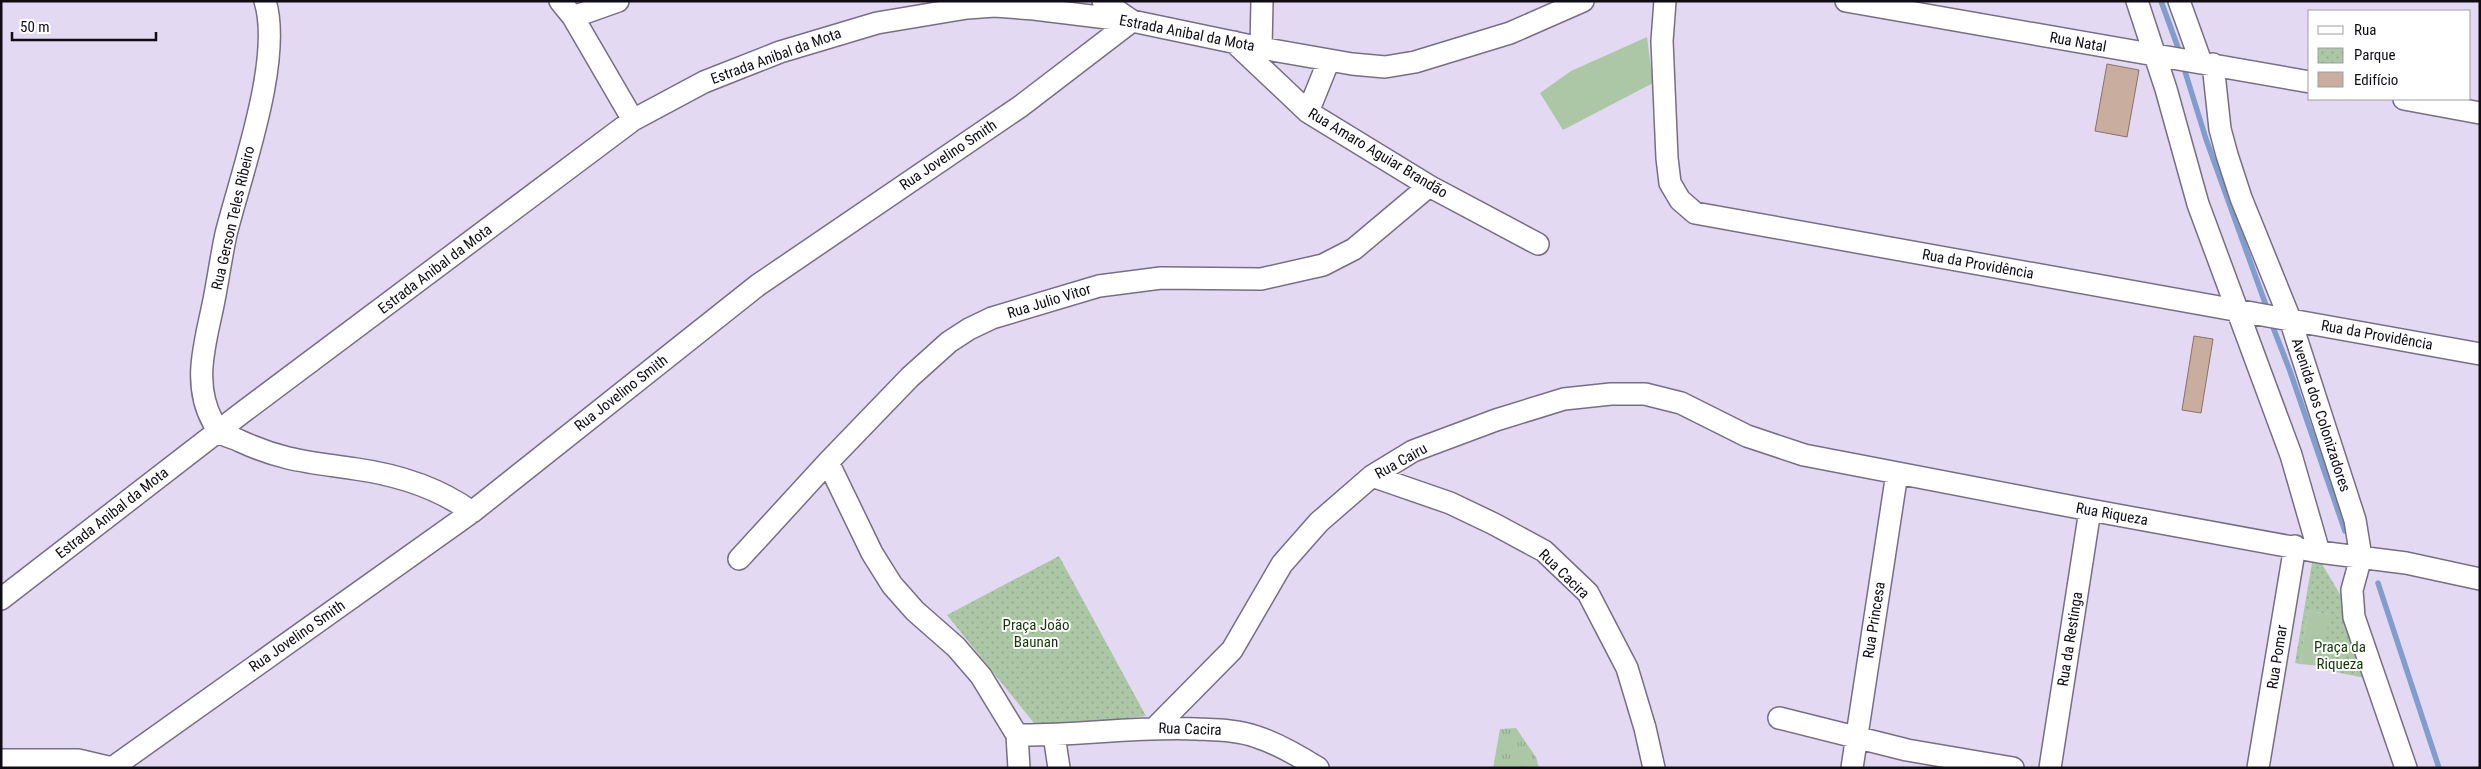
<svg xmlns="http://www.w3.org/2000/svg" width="2481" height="769" font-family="'Roboto Condensed',sans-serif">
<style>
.grass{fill:url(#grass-tufts)}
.park{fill:url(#park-dots)}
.pitch{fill:#acc7a5}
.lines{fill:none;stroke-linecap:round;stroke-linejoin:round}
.stream{stroke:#809dce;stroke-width:5.5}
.building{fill:#c9aea0;stroke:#8b7265}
.minor-casing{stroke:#776e85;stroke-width:24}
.minor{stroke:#fff;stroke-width:21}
.labels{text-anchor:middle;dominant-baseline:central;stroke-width:4;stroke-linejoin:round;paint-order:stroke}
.street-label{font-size:15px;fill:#100c15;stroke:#fff}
.park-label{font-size:15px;fill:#133806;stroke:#fff}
</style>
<defs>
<pattern id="grass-tufts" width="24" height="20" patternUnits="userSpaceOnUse" patternTransform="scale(1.25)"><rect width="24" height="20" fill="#acc7a5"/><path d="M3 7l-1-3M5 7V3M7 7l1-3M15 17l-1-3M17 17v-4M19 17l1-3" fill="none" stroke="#93aa8d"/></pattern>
<pattern id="park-dots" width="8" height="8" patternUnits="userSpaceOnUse" patternTransform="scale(1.25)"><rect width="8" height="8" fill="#acc7a5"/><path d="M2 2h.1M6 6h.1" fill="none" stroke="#93aa8d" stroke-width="1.8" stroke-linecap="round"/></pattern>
</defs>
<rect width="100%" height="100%" fill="#e4d9f3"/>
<path class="grass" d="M1516,728L1536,757L1539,768H1493L1500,729Z"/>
<path class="park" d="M1059,556L1146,716L1038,728L947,615Z
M2312,563L2322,564L2341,596L2365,678L2326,670L2321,666L2329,614L2308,611L2300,664L2295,663Z"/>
<path class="pitch" d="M1647,37L1653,83L1563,130L1540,93L1571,71Z
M2308,611L2330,614L2321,666L2300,664Z"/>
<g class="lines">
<path class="stream" d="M2161,1L2180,53
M2183,65L2206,139L2268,311
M2271,322L2290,371L2345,531
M2378,583L2439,768"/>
</g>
<path class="building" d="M2107,64L2139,70L2127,137L2095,131Z
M2194,336L2213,339L2201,413L2182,410Z"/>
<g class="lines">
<defs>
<path id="minor" d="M265,1C283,59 241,174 226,234C221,257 218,281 213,305C205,344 192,384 213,422C215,425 217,430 219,432C224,436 234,438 240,441C283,461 310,462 356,469C399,475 437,487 472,512
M560,1L573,17L633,120
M1665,1L1662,41L1667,158L1670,183L1680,200L1695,213L2480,354
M1846,1L2310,82
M2137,1L2166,89L2198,204L2291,455L2319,552
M2179,1L2201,62
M573,17L618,1
M1234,42L1308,112L1429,186L1538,244
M1261,48L1262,1
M2213,64L2220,129L2227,155L2241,198L2290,319L2355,520L2361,557L2352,590L2354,617L2406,768
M2404,99L2480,113
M1308,112L1329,60
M828,462L872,553L892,585L915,611L956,647L981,676L1017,735L1019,768
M1372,476L1450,503L1494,524L1544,551L1588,593L1627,668L1645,728L1654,768
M739,559L828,462L910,377L949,342L969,329L992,318L1099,286L1161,278L1261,279L1323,265L1354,249L1429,186
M1,599L243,412L633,120L704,82L780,52L877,23L967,8L995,6L1034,9L1132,21L1261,48L1352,64L1385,67L1415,62L1510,33L1583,1
M1779,718L1907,750L2013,768
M1156,727L1232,650L1282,564L1319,522L1372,476L1413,451L1496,420L1564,399L1611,394H1645L1681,403L1747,436L1804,455L2090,510L2319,552L2406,563L2480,579
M1017,735C1077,736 1137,726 1197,729C1217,730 1237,730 1257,737C1279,744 1299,756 1318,768
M1054,735L1059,768
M1,760H78L112,768L472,512L758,285L1021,106L1132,21L1103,1
M1852,768L1897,473
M2050,768L2090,510
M2258,768L2295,546"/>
</defs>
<use href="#minor" class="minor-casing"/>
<use href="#minor" class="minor"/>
</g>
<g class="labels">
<g class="street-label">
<text transform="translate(1187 33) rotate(11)">Estrada Anibal da Mota</text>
<text transform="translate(2078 42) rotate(10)">Rua Natal</text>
<text transform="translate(776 56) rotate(-20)">Estrada Anibal da Mota</text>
<text transform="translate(1378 153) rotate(31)">Rua Amaro Aguiar Brandão</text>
<text transform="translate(948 155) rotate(-34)">Rua Jovelino Smith</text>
<text transform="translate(233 218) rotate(-77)">Rua Gerson Teles Ribeiro</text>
<text transform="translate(1978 264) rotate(10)">Rua da Providência</text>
<text transform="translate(435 269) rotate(-37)">Estrada Anibal da Mota</text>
<text transform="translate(1049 301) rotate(-17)">Rua Julio Vitor</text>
<text transform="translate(2377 335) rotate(10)">Rua da Providência</text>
<text transform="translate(621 393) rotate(-38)">Rua Jovelino Smith</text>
<text transform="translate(2321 415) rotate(72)">Avenida dos Colonizadores</text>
<text transform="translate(1401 461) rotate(-29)">Rua Cairu</text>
<text transform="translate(112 513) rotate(-38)">Estrada Anibal da Mota</text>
<text transform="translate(2112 514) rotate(10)">Rua Riqueza</text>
<text transform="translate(1564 574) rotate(44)">Rua Cacira</text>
<text transform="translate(1874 620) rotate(-81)">Rua Princesa</text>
<text transform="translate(297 636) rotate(-35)">Rua Jovelino Smith</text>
<text transform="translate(2070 639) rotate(-81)">Rua da Restinga</text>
<text transform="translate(2277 657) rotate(-81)">Rua Pomar</text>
<text transform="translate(1190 729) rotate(2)">Rua Cacira</text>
</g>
<g class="park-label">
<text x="1036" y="625">Praça João<tspan x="1036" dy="17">Baunan</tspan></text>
<text x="2340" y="647">Praça da<tspan x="2340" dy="17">Riqueza</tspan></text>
</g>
</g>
<rect width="2481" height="769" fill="none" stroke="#100c15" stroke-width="5"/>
<rect x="2308" y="10" width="162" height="90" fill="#ffffff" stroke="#9f9ea1"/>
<rect x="2318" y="26" width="25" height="8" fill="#ffffff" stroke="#9f9ea1"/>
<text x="2354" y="35" font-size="15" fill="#100c15">Rua</text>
<rect x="2318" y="48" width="25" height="15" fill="url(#park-dots)" stroke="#9f9ea1"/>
<text x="2354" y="60" font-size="15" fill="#100c15">Parque</text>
<rect x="2318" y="72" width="25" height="15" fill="#c9aea0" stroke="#9f9ea1"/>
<text x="2354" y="85" font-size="15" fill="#100c15">Edifício</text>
<path d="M12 32v8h144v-8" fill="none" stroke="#100c15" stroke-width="2.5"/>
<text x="20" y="32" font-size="15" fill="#100c15" stroke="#ffffff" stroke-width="4" paint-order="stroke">50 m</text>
</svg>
